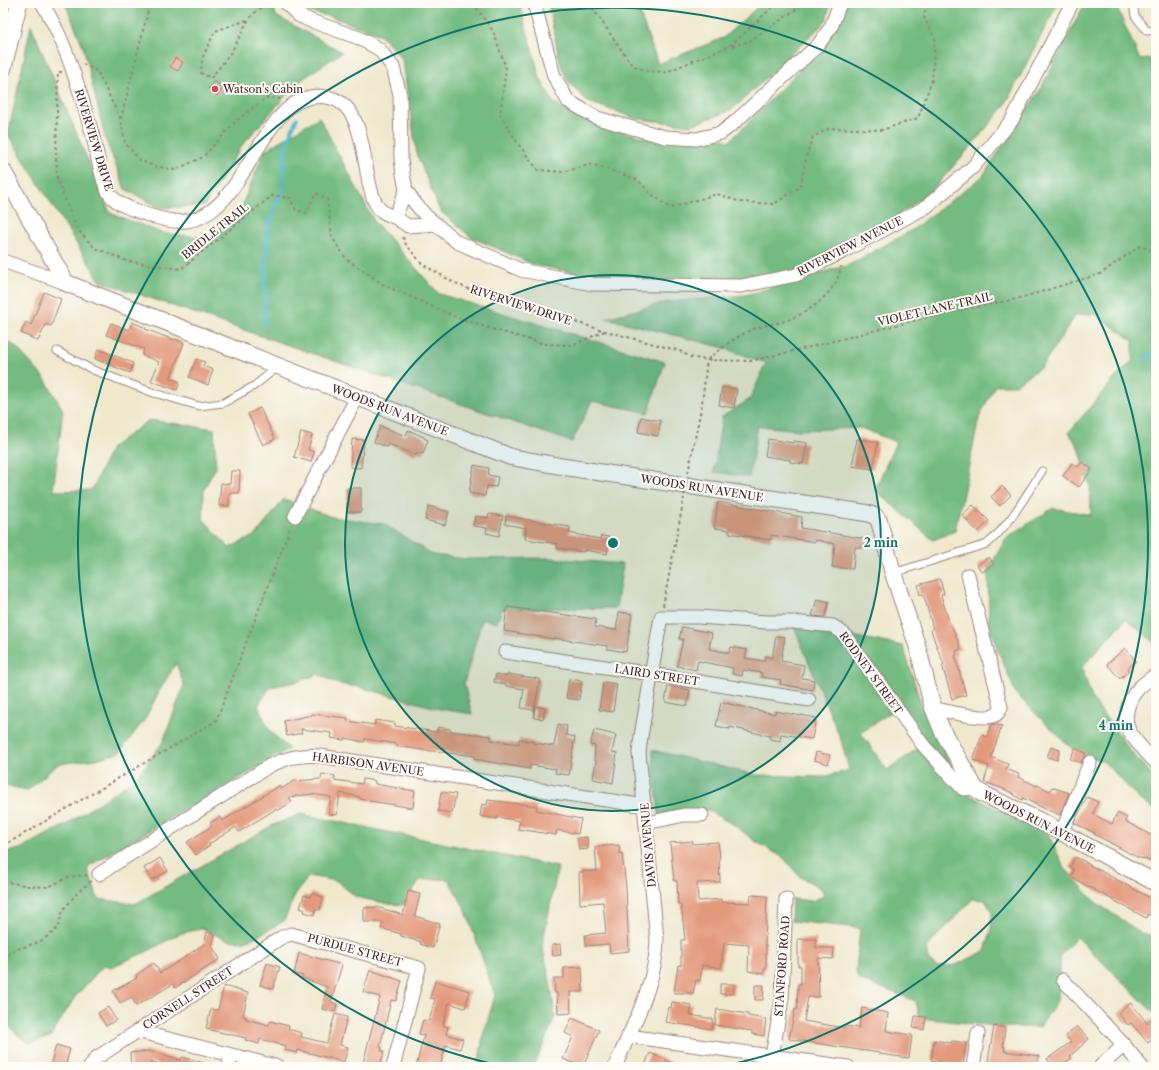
<svg xmlns="http://www.w3.org/2000/svg" width="1159" height="1070" font-family="'Libre Caslon Text',serif">
<style>
.forest{fill:#73bb81;stroke:#5e6d56;fill-rule:evenodd}
.lines{fill:none;stroke-linecap:round;stroke-linejoin:round}
.stream{stroke:#58bad6;stroke-width:3.5}
.building{fill:#e3997b}
.service-casing{stroke:#9c847c;stroke-width:9}
.minor-casing{stroke:#9c847c;stroke-width:15}
.tertiary-casing{stroke:#9c847c;stroke-width:18}
.path{stroke:#9c847c;stroke-width:2;stroke-dasharray:3 3;stroke-linecap:butt}
.service{stroke:#fff;stroke-width:7}
.minor{stroke:#fff;stroke-width:13}
.tertiary{stroke:#fff;stroke-width:16}
.path-bridge{stroke:#9c847c;stroke-width:2;stroke-dasharray:3 3;stroke-linecap:butt}
.ring{fill:none;stroke:#0f766e;stroke-width:2}
.poi-dot{fill:#d1495b;stroke:#fdfcf7;stroke-width:1.5}
.labels{text-anchor:middle;dominant-baseline:central;stroke-width:4;stroke-linejoin:round;paint-order:stroke}
.poi-label{font-size:11px;fill:#4a1f2b;stroke:#fdfcf7;text-anchor:start}
.street-label{font-size:11px;fill:#4a1f2b;stroke:#fdfcf7}
.centre{fill:#0f766e;stroke:#fdfcf7;stroke-width:2}
.ring-label{font-size:12px;text-anchor:middle;font-weight:bold;fill:#0f766e;stroke:#fdfcf7;stroke-width:4;stroke-linejoin:round;paint-order:stroke}
</style>
<rect width="100%" height="100%" fill="#fdfcf7"/>
<filter id="ink" filterUnits="userSpaceOnUse"><feTurbulence type="fractalNoise" baseFrequency=".025" numOctaves="2"/><feDisplacementMap in="SourceGraphic" scale="8" xChannelSelector="R" yChannelSelector="G"/><feConvolveMatrix kernelMatrix="1 2 1 2 8 2 1 2 1" color-interpolation-filters="sRGB"/></filter>
<filter id="wash" filterUnits="userSpaceOnUse"><feTurbulence type="fractalNoise" baseFrequency=".012" numOctaves="4" result="noise"/><feDisplacementMap in="SourceGraphic" scale="16" xChannelSelector="R" yChannelSelector="G"/><feGaussianBlur stdDeviation="0.9" result="paint"/><feColorMatrix in="noise" values="0 0 0 0 0 0 0 0 0 0 0 0 0 0 0 0 0 1.4 0 .05"/><feComposite in="paint" operator="in"/></filter>
<g filter="url(#wash)">
<rect width="100%" height="100%" fill="#efe8cd"/>
<path class="forest" d="M65,3H273L276,16L342,52L297,83L243,144L204,206L160,208L125,189L105,138L83,46Z
M300,3H519L540,78L553,102L583,120L650,139L707,135L730,141L815,54L836,26L847,3H1058L1004,107L966,152L933,189L860,245L810,270L755,281L606,279L535,265L471,237L440,211L417,155L402,59L381,35L329,16L305,11Z
M548,3H640V14L658,64L723,38L762,3H831L826,21L732,110L691,125L637,119L586,101L568,81L560,63Z
M1085,3H1115L1140,60L1156,58V644L1126,619L1082,667L1092,699L1132,753L1156,780V810L1141,801L1104,762L1071,748L1016,694L989,628L988,570L1006,538L1053,508L1091,515L1090,485L1080,451L1069,432L1115,378L1133,360V341L1095,314L1076,315L1042,366L1015,385H995L979,418L955,531L933,540L875,490L896,442L861,428L800,430L758,426L749,477L714,472L722,417L750,399L766,363L721,347L606,318L667,302L746,295L841,267L847,266L912,230L982,177L1040,90Z
M31,25L110,213L162,233L208,238L242,205L265,150L319,117L374,221L439,294L665,362L648,413L592,401L572,442L100,281L8,135Z
M3,338L16,347L45,379L63,410L53,491L92,490L111,448L149,420L214,429L216,467L204,489L203,519L229,548L256,535L284,499L332,517L384,524L433,555L466,559L550,558L623,564L616,608L502,609L497,623L482,619L464,684L472,714L440,709L359,687L338,684L318,674L300,681L270,687L258,706L270,731L289,749L87,867L98,899L135,904L271,826L301,814L558,867L542,946L550,980L555,1017L534,1067H478L483,1036L495,995L465,908L448,879L420,880L403,905L389,904L356,897L337,881L309,876L295,895L284,921L260,935L243,942L227,940L202,928L179,934L148,951L111,967L104,965L75,997L50,1037L29,1043L20,1037L8,1025H3V853L20,849L67,824L135,779L163,742L184,685L176,663L157,695L145,719L119,753L96,759L58,764L28,790L7,786L3,784Z
M794,627L848,635L903,646L922,707L955,772L971,796L1048,834L1064,867L1094,901L1141,933L1156,936V1015L1077,937L1061,954L1058,999L1040,1027H1004L920,1018L916,1001L858,979L856,971L860,928L791,921L792,899L812,901L824,896L822,889L799,876L784,858L755,841L734,825L707,810L679,811L659,815L652,750L756,775L823,777L849,770L841,740ZM896,708L923,745L887,770L861,733ZM973,899L985,900L992,912L991,931L985,951L956,965L937,967L929,961L927,948L935,938Z"/>
<g class="lines">
<path class="stream" d="M75,6L82,3
M264,324L266,254L269,224L283,189L285,146L297,118
M1144,361L1156,350"/>
</g>
<g id="blocks">
<path class="building" d="M175,58L183,62L178,71L170,67Z
M214,81L223,88L217,96L208,89Z
M44,292L61,299L51,326L46,324L38,341L21,333L26,322L31,325Z
M132,322L146,328L145,329L174,340L175,339L184,343L170,378L180,382L177,390L151,381L159,362L142,355L144,349L106,335L111,323L129,330Z
M98,349L133,363L130,373L95,359Z
M196,359L205,362L203,366L213,370L208,385L189,377Z
M722,387L737,389L734,408L719,405Z
M260,408L275,439L263,445L248,414Z
M641,417L661,421L658,436L638,432Z
M380,426L406,436L408,430L424,437V438L428,440L423,454L418,452L416,455L388,444L387,447L374,442Z
M301,432L312,435L308,450L314,452L311,462L294,457Z
M352,439L364,440L361,468L350,467Z
M768,439L793,443L794,441L807,443L803,464L790,462V460L765,456Z
M857,439L878,442L873,469L852,466Z
M1082,462L1092,469L1079,487L1063,476L1072,463L1078,467Z
M474,465L489,468L488,475L498,477L496,487L487,486L485,496L469,493Z
M231,471H240L239,493H229V506H219L221,483L230,484Z
M1002,486L1011,495L1000,506L991,497Z
M347,488H361V512H347Z
M718,502L802,517L801,528L866,539L864,548L855,547L853,569L832,567L835,544L816,540L815,542L771,535V540L729,533V530L714,528Z
M973,505L989,521L978,532L962,515Z
M429,506L449,512L445,525L425,520Z
M489,514L503,516L499,536L486,533L487,528L473,526L475,516L488,518Z
M506,516L570,527L569,533L600,539L601,536L610,537L607,554L584,550V552L557,548L558,544L525,539L526,528L505,524Z
M989,557L994,564L982,572L977,565Z
M940,579L944,594L941,595L950,625L951,624L961,649L956,651L957,654L955,655L966,695L952,699L942,665H944L935,642L931,630L933,629L926,603L923,594L920,595L918,585Z
M817,599L829,602L825,617L812,616Z
M507,607L596,619L595,627L616,630L619,612L632,614L626,652L607,649V646L554,638V639L504,631Z
M682,627L712,633L709,649L729,653L731,647L747,650L745,658L764,661L765,656L772,658L776,636L785,637L781,661L804,665L802,678L814,680L813,690L780,684L781,680L761,677L762,673L743,670L742,676L732,674L733,668L698,661L696,670L677,666L683,639H679Z
M1125,648L1136,661L1128,668L1129,670L1120,679L1107,664Z
M496,674L507,676L508,674L540,679L534,710L521,708L524,689L506,686V684L494,682Z
M569,679L582,681L579,700L566,698Z
M603,682L617,684L613,712L599,710Z
M668,686L690,690L687,706L665,702Z
M721,702L775,714V711L801,716V715L816,718L812,739L781,734L780,741L770,739V736L756,733L730,727V729L716,726Z
M535,706L545,708L543,719L534,718Z
M312,714L348,718L347,721L375,725V720L395,723V726L437,732L438,727L450,729V731L491,736V740L519,744V739L534,742L533,743L554,746L558,724L567,726L566,735L575,737L569,775L555,773L556,769L530,765V769L474,759L475,756L416,749L397,746V744L365,739L364,742L345,738L344,740L331,738L332,733L301,729L302,733L287,736L284,721L312,715Z
M995,724L1002,726L991,757L1008,764L1006,769L1019,774L1018,777L1037,786V785L1050,791L1052,787L1069,793L1060,815L1041,807L1023,798L1022,800L1014,795V794L1004,789L984,782L989,766L973,760L982,735L987,737L991,725Z
M594,730L616,735L612,752L617,753L613,783L593,779L596,760H594L595,746L590,745Z
M1051,747L1060,750L1057,760L1047,757Z
M1075,748L1086,753L1081,763L1070,759Z
M816,752L830,755L828,764L814,760Z
M322,774L335,776L334,780L362,784L363,779L375,781V784L415,791L413,808L370,801L360,799V797L340,793L337,815L328,814L331,797L312,794L289,797L292,802L277,811L276,809L239,832L236,827L209,844L210,845L196,855L187,842L212,826L210,823L220,817L222,821L279,786L281,789L294,781L321,779Z
M441,792L456,794L452,813L438,811Z
M1087,797L1098,802L1093,814L1112,824L1117,813L1127,818L1125,821L1156,838V864L1143,858V859L1137,857L1094,834L1095,833L1074,823Z
M488,800L537,806L536,810L581,819L578,834L557,830L556,835L518,829L520,821L497,817V819L480,816L482,804L487,805Z
M587,837L588,849L579,850L577,838Z
M693,841V844L718,842L720,857H719L720,882L697,883L698,901L721,899V902L750,903L751,895L767,896L765,945H766V969H764V974L748,971L749,945L724,943L721,968L702,965L700,981L696,980L693,993H674L678,965L681,966V940H685L681,904H678L677,881H674L670,843Z
M619,845L620,854L622,853L626,887L629,951L610,953L609,944L586,946L585,935L606,933L603,902L580,904L579,872L597,871L595,847Z
M1075,857L1086,862V863L1156,901V918L1148,914L1146,918L1071,877L1074,870L1070,867Z
M160,858L168,871L152,880L144,868Z
M408,891L420,894L415,916L440,924L433,948L420,944L421,942L401,936V934L381,928L383,922H364V908L377,907L403,915Z
M311,893L323,897L320,910L315,909L314,915L304,912L305,910L300,908L304,895L310,897Z
M207,932L215,934L212,946L220,959L175,988L173,984L136,1006L132,997L120,1003L113,991L137,978L136,975L154,963L160,973L182,959L204,944Z
M798,939H816V948H834L833,959L818,958L819,997H808L804,1021L845,1028V1026L859,1028L862,1008L888,1013L886,1031L912,1035L909,1058L879,1054V1053L789,1039L795,1009L797,1010L798,984H801V966H798Z
M560,944L561,955L553,956L552,945Z
M299,953L342,965L331,1002L337,1004L335,1012L322,1009L327,987L302,978L303,976L294,974Z
M267,963L280,967L273,989L260,985Z
M582,967L583,992H570L571,1013L558,1014L557,993H555L554,978H564V968Z
M370,970L402,981L396,1001L391,1000L380,1047L382,1048L381,1051H384L380,1067H362L380,997L363,992Z
M435,981L470,991L465,1008L449,1003L443,1025L448,1027L446,1034L463,1039L460,1049L446,1045L440,1067H416L424,1035L419,1034L423,1020L429,1021L435,999L430,998Z
M720,984H734L733,994H720Z
M755,985H764L763,1000H755Z
M224,986L248,993L243,1016L246,1017V1019L269,1025L270,1021L289,1026L288,1029L302,1033L301,1037L327,1043L335,1014L347,1017L340,1045L348,1047L344,1062L298,1050L297,1053L285,1050L286,1046L260,1039L259,1044L245,1040L246,1038L206,1029L211,1009L218,1010Z
M672,1002L692,1005L690,1015L713,1019L712,1029L665,1022L668,1007L671,1008Z
M1131,1003L1147,1023L1151,1019L1156,1025V1037L1148,1043L1131,1023L1128,1025L1118,1013Z
M108,1007L116,1020L106,1026L98,1013Z
M717,1009L748,1014V1016L766,1019L764,1036L752,1034V1031L715,1025Z
M915,1016L926,1017L924,1030L913,1028Z
M572,1018L599,1030L583,1067L563,1059L573,1037L565,1033Z
M994,1026L1005,1028L1003,1047H1005L1004,1051L1039,1056L1037,1067H987Z
M1077,1026L1089,1039L1070,1056L1072,1058L1059,1067H1053L1047,1059L1071,1042L1066,1036Z
M934,1040L951,1043L952,1041L966,1043L963,1066L931,1060Z
M56,1045L70,1049L65,1067H50Z
M149,1051L181,1060L182,1057L208,1064L207,1067H169L150,1062L151,1067H131L130,1053Z
M650,1053L681,1067H644Z"/>
</g>
</g>
<g filter="url(#ink)">
<use href="#blocks" fill-opacity="0" stroke="#9c847c" stroke-width="1"/>
<g class="lines">
<defs>
<path id="service" d="M1133,3L1135,16L1147,31L1156,30
M57,351L93,370L154,393L199,406L223,403L254,386L279,366
M893,573L987,544C1010,525 1025,496 1042,471"/>
<path id="minor" d="M42,3C48,13 54,24 59,35C73,66 83,101 92,133C97,151 99,170 106,187C112,204 130,208 145,214C157,218 173,223 186,221C252,213 261,80 331,98C369,108 361,177 376,204C380,212 387,214 394,217C399,219 403,223 408,226L436,224
M286,3L298,15L311,21L359,38L379,49L393,67L400,95L401,159L403,174L406,190L414,202L426,216L457,242L521,270L592,284L741,286L796,275L846,250L926,207L973,167L1012,120L1072,3
M534,3L554,76L568,101L597,118L665,137L696,139L721,133L735,122L818,45L831,27L840,3
M395,217L406,190
M3,261L66,283
M295,516L357,397
M505,652L652,674L809,700
M1156,675C1150,679 1144,683 1139,688C1127,700 1122,720 1131,734C1138,745 1148,754 1156,763
M933,708C945,711 983,720 993,716C997,715 1000,711 1001,707L968,575
M647,823L684,815H702
M1062,832L1090,762
M99,874L269,766C286,758 301,754 320,756L645,806
M1063,980L1124,1045L1142,1067
M137,1031L279,1067
M628,1036L848,1067
M772,1056L782,999L786,899
M90,1067L96,1058L101,1055L282,937L291,934L419,968L393,1067
M228,1067L232,1055
M615,1067C632,1026 656,985 657,940L639,753L641,736L661,617H699L766,622H793L833,626L844,634L923,745L963,789L975,788
M973,1067L978,1033
M1100,1067L1124,1045"/>
<path id="tertiary" d="M3,69L19,3
M3,171L66,283L511,457L565,467L866,513L875,516L879,521L893,573L917,645L933,708L943,732L975,788L981,793L1044,823L1156,883"/>
</defs>
<use href="#service" class="service-casing"/>
<use href="#minor" class="minor-casing"/>
<use href="#tertiary" class="tertiary-casing"/>
<path class="path" d="M258,3L260,8
M473,3L493,31L506,68L500,115L519,145L538,170L563,172L592,164L638,180L651,194L670,208L717,194L741,202L774,204L800,187L807,154L813,137L830,128L882,130L918,118L932,80L935,39L924,17L926,3
M589,3L632,65L647,71L666,72L730,46L777,3
M247,20L215,31L202,59L201,73L211,78C219,67 229,57 235,45C247,25 246,15 270,3
M732,46L750,41L794,11L804,3
M83,64L97,71L121,120L125,143L140,160L153,166L175,170L203,157L236,121L266,98L281,99
M62,72H58L56,153L57,179L77,229L95,248L127,261L181,269L273,195L290,198L296,210L306,213L316,193L327,199L332,237L346,259L384,285L456,317L495,330L545,344L572,345L605,331
M121,119L150,3
M403,237L405,243L422,264L451,281L475,292L605,331L680,351L690,357L707,360L750,361L802,349L932,316L1017,299L1100,274L1140,246L1156,252
M708,359C721,348 736,337 751,330C765,324 780,324 793,318C814,309 838,290 841,266
M688,473L702,404L707,360
M663,606L684,498
M3,846L216,721L291,526
M3,883L7,882L28,886L48,887L69,877L88,875
M3,959L14,950L39,942L54,932L59,925L63,910L78,892L91,881"/>
<use href="#service" class="service"/>
<use href="#minor" class="minor"/>
<use href="#tertiary" class="tertiary"/>
<path class="path-bridge" d="M684,495L688,476"/>
</g>
</g>
<circle cx="613" cy="543" r="268" fill="#0f766e" fill-opacity=".12"/>
<g class="ring">
<circle cx="613" cy="543" r="268"/>
<path d="M502 1066A535 535 0 1 1 724 1066"/>
</g>
<circle class="poi-dot" cx="215" cy="89" r="4"/>
<g class="labels">
<g class="poi-label">
<text x="223" y="89">Watson's Cabin</text>
</g>
<g class="street-label">
<text transform="translate(94 140) rotate(73)">RIVERVIEW DRIVE</text>
<text transform="translate(215 231) rotate(-39)">BRIDLE TRAIL</text>
<text transform="translate(850 246) rotate(-27)">RIVERVIEW AVENUE</text>
<text transform="translate(521 305) rotate(18)">RIVERVIEW DRIVE</text>
<text transform="translate(935 309) rotate(-13)">VIOLET LANE TRAIL</text>
<text transform="translate(390 410) rotate(21)">WOODS RUN AVENUE</text>
<text transform="translate(702 488) rotate(9)">WOODS RUN AVENUE</text>
<text transform="translate(871 673) rotate(54)">RODNEY STREET</text>
<text transform="translate(657 675) rotate(9)">LAIRD STREET</text>
<text transform="translate(368 764) rotate(8)">HARBISON AVENUE</text>
<text transform="translate(1039 822) rotate(27)">WOODS RUN AVENUE</text>
<text transform="translate(648 845) rotate(-95)">DAVIS AVENUE</text>
<text transform="translate(355 950) rotate(15)">PURDUE STREET</text>
<text transform="translate(782 966) rotate(-86)">STANFORD ROAD</text>
<text transform="translate(188 998) rotate(-33)">CORNELL STREET</text>
</g>
</g>
<circle cx="613" cy="543" r="6" class="centre"/>
<g class="ring-label">
<text x="881" y="547">2 min</text>
<text x="1116" y="730">4 min</text>
</g>
<rect width="1159" height="1070" fill="none" stroke="#fdfcf7" stroke-width="16"/>
</svg>
